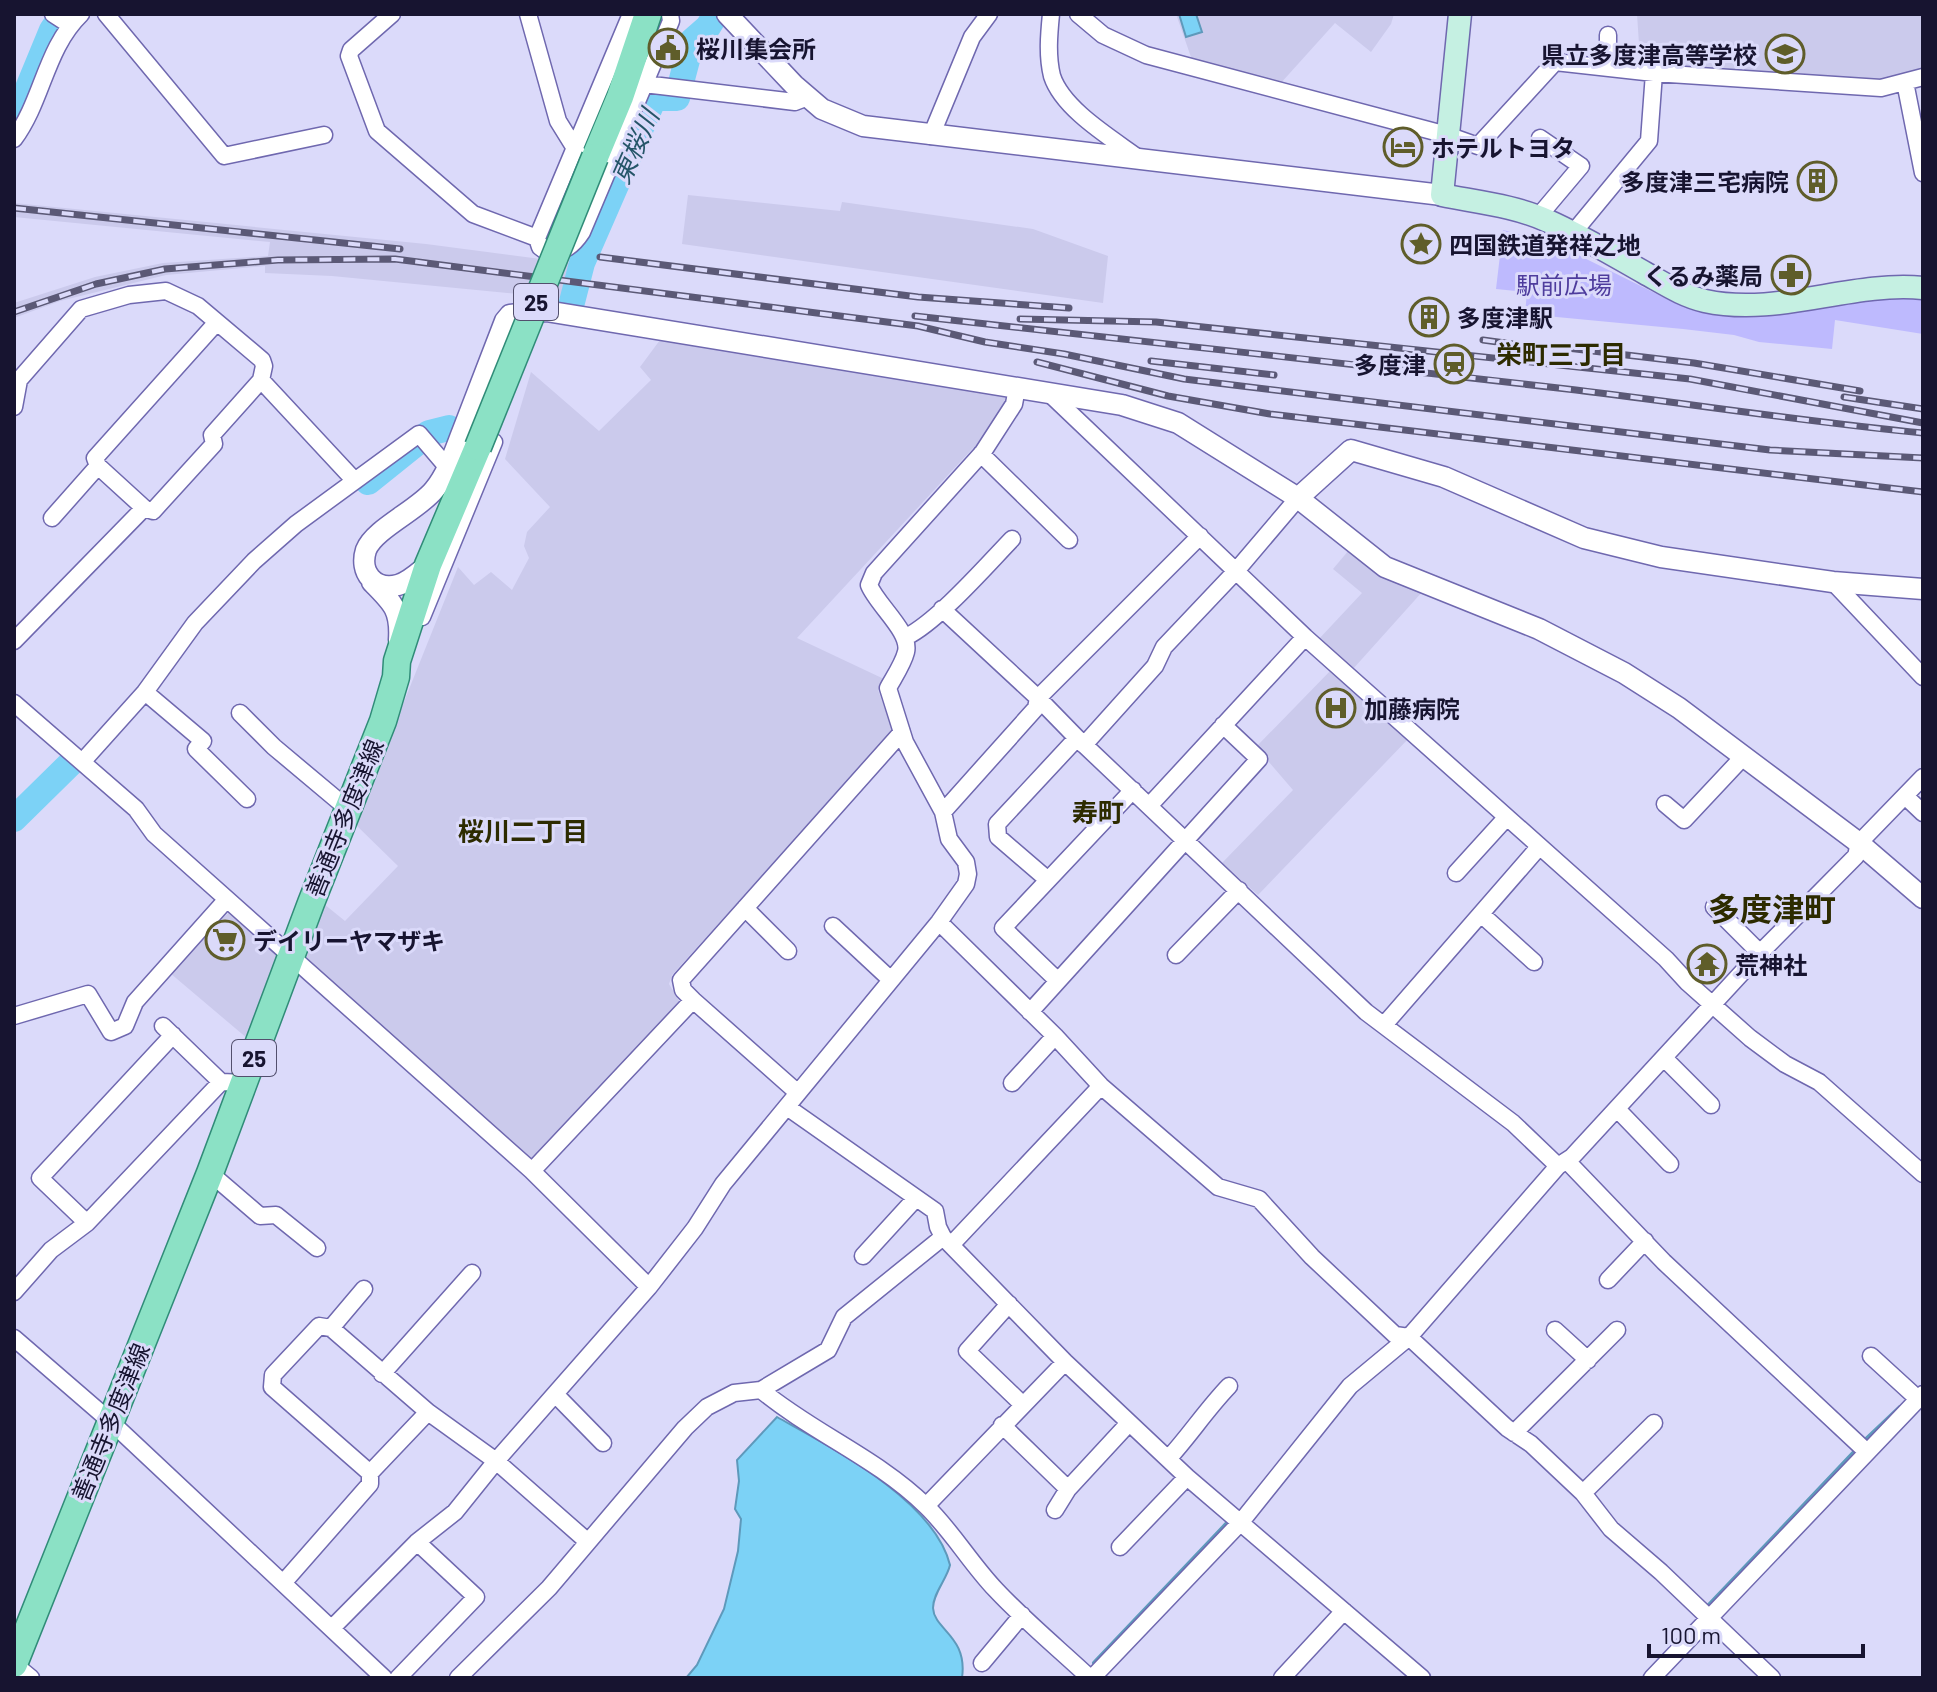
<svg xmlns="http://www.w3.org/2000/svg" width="1937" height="1692" font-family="Barlow,'Noto Sans JP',sans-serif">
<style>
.built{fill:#cbcaec}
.green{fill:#bebafe}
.water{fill:#7cd2f6;stroke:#5e99bb;stroke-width:2}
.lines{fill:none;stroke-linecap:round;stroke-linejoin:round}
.stream{stroke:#5e99bb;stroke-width:4}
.river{stroke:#7cd2f6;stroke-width:26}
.minor-casing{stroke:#6f68af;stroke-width:19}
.tertiary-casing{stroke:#6f68af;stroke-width:23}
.secondary-casing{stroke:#6f68af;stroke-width:25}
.primary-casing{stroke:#308c78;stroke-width:29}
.minor{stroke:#fff;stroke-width:16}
.tertiary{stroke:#fff;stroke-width:20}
.secondary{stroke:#c5f0e2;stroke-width:22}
.primary{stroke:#8be1c5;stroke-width:26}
.rail-casing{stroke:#5b5976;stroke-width:7}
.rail{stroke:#dbdafa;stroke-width:4;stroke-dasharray:12;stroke-linecap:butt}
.primary-bridge-casing{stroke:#308c78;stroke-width:29;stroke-linecap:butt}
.primary-bridge{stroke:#8be1c5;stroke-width:26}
.labels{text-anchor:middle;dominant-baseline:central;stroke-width:6;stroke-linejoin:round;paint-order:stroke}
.shield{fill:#dbdafa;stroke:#524f6d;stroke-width:2}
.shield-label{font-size:22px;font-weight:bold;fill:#171430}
.poi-label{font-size:24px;font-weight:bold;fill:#171430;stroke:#dbdafa;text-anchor:start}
.park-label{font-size:24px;fill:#4e3c9d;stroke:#dbdafa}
.street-label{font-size:24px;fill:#171430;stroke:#dbdafa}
.water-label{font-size:26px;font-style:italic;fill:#255568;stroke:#dbdafa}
.neighbourhood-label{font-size:26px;font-weight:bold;fill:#2d2b00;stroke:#dbdafa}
.district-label{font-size:32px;font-weight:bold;fill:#2d2b00;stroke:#dbdafa}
</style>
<rect width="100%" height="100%" fill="#dbdafa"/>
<path class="built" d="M1176,14H1394L1391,24L1371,52L1335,23L1280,84L1192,60Z
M1637,14H1923V70L1879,82L1776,76L1655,64L1639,44Z
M688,195L840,211L842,202L1033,229L1108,256L1103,303L682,244Z
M14,203L426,244L579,264L570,299L332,276L265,273V266L166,275L60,301L14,318V303L95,277L163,263L268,256L270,242L14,217Z
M660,340L965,384L1003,394L1007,401L976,448L974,447L797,638L884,679L878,690L893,731L672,975L669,984L682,1006L532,1164L305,962L324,904L345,921L398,866L355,824L458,567L474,585L491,572L512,590L529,558L524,546L527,532L550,507L505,459L531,372L599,431L651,380L640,367Z
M1349,550L1423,591L1344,679L1410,737L1258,895L1222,863L1293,790L1256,747L1332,669L1318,640L1362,593L1333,569Z
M232,910L282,955L248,1039L170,973L200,937Z"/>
<path class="green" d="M1503,230L1554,243L1673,302L1708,311L1773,315L1869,299L1897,297L1923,299V334L1835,320L1832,349L1759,342L1734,335L1683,329L1525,314L1527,292L1496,289Z"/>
<path class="water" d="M1179,14H1196L1202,32L1186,37Z
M777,1417C832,1448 934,1500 950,1565C947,1579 933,1593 933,1608C934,1630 968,1636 962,1678H686L697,1665L724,1609L738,1551L741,1519L735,1509L739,1481L737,1460Z"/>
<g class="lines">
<path class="stream" d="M1864,1441L1900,1407
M1706,1608L1856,1450
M1094,1663L1227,1523"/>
<path class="river" d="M14,122L52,30L63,14
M572,302L582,263L654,98H677L692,41L708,27L716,14
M368,482L429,433L449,428
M14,819L72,762"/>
<defs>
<path id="minor" d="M53,14L70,25
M106,14L224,156L324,135
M392,14L351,50L349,56L377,131L473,214L537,238L540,247L548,253C564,252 573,246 582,232L671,21L670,14
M528,14L558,121L576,150
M1051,14C1049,34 1047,56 1052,76C1063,110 1113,139 1141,160
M1078,14L1103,35L1146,55L1447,135L1478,146L1555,62L1654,73L1881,88L1923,77
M1608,68V35
M1905,82L1923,173
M644,84L795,102L808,97
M931,136L972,37L989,14
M14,139C43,100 45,49 81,14
M1538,217L1581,166L1540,138
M1573,233L1649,141L1654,73
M537,238L631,14
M1049,393L1305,637L1666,959L1688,983L1750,1038L1785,1064L1819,1082L1923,1174
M14,407L19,380L81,309L129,295L166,291L198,306L262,360L264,366L261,380L355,481
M981,454L1069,540
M98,466L144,508
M52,518L98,466L95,458L217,322
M1833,582L1923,677
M942,609L1038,698L1077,738L1366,1012L1513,1123L1558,1166
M422,617L494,442
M906,637C938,621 985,567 1012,539
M14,641L144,508L153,511L214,444L212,435L261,380
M145,692L203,741L196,749L247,799
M14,703L136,809L154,834L532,1171L649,1287
M240,713L274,747L348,809
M1084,745L1155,666L1164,647L1236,571L1298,498
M83,761L145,692L195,623L254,561L296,524L419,434L448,468
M1905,796L1923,813
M1665,804L1684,820L1744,756
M1149,806L1305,637
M943,812L1036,708L1038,698L1200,536
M1456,873L1506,818
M1048,880L998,837L997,824L1077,738
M1714,907L1760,953
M745,908L788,951
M1481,914L1534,962
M939,922L1055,1036L1101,1086L1218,1187L1259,1199L1312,1257L1395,1335L1409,1337L1507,1428L1531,1444L1583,1493L1611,1529L1661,1572L1772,1678
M833,926L891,980
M1176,955L1239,890
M1058,981L1003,928L1133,790
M693,1000L683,990L681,980L902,732
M1030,1012L1259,759L1223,725
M14,1016L88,994L111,1032L125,1026L135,1002L227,899
M1384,1025L1539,847
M163,1026L221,1082
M1664,1058L1711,1105
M1012,1083L1055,1036
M787,1107L935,1211L938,1227L943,1237L1065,1362L1187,1477L1422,1678
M1617,1109L1670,1164
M1567,1161L1664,1262L1867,1452
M532,1171L693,1000L798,1093
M210,1173L260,1216L276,1215L317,1248
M87,1223L40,1178L173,1035
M951,1245L1101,1086
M863,1256L916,1198
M1608,1280L1645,1241
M14,1292L51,1250L87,1223L221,1082L245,1083
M1009,1304L967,1351L1022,1404
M331,1328L364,1289
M1555,1330L1588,1360
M14,1338L110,1421L384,1678
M1871,1356L1918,1399
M382,1374L472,1273
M761,1390C813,1433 877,1458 926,1506C952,1531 971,1564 996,1590C1025,1621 1059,1649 1090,1678
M555,1394L603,1443
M428,1412L496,1461L588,1542
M1002,1425L1068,1489
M1514,1433L1617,1330
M1168,1459C1190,1435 1206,1410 1229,1386
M1583,1493L1654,1423
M926,1506L1065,1362
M1055,1510L1068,1489L1129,1423
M1120,1547L1187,1477
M284,1582L370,1484V1473L272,1387L273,1375L319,1326L331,1328L428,1412L370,1473
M333,1627L417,1542L455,1512L496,1461L649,1287L695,1228L723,1184L939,922L966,884L968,874L966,862L949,839L943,812L905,742L888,688C894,677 903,664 906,652C911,632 877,605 869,585L874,573L983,452L1014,404L1017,388
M982,1663L1022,1615
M14,1664L31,1678
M398,1678L476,1597L417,1542
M458,1678L549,1588L685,1428L707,1407L734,1393L761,1390L828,1350L844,1317L943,1237
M1092,1678L1241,1522L1350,1386L1409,1337L1558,1166L1572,1157L1760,953L1856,856L1859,843L1923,777
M1282,1678L1344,1611
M1652,1678L1923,1394"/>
<path id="tertiary" d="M727,14L794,85L822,109L863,126L1442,195
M1298,498L1351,450L1444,477L1584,538L1661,557L1833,582L1923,589
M428,565C419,572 409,582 398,585C374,591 359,572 366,550C374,529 418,510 434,490C448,473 455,450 463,430C477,394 491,358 505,321L510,315L546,311L1122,405L1178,423L1298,498L1385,567L1539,629L1624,673L1679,708L1859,843L1923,898
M372,582C393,603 401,610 399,640"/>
<path id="secondary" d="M1460,14L1442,195C1477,202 1516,206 1548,221C1582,236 1613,255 1645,273C1665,284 1683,296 1705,301C1778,317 1850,281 1923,288"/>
<path id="primary" d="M595,157L620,97L648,14
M14,1664L210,1173L311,903L383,721L396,677L397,661L428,565L478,447"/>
</defs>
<use href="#minor" class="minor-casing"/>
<use href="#tertiary" class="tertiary-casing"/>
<use href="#secondary" class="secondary-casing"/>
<use href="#primary" class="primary-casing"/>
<use href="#minor" class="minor"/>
<use href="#tertiary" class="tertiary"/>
<use href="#secondary" class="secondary"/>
<use href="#primary" class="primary"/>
<defs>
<path id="rail" d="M14,208L400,249
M600,257L918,297L1069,308
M14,312L96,284L165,269L278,260L395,259L918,326L985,342L1064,354L1184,379L1770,450L1923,458
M915,316C1135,341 1356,364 1576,390C1692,404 1807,422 1923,433
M1020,319L1156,322L1690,379L1923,423
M1483,340L1527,346
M1559,347L1694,363L1860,391
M1151,361L1274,375
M1037,362L1168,396L1270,414L1923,492
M1844,397L1923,409"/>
</defs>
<use href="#rail" class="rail-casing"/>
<use href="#rail" class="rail"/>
<defs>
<path id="primary-bridge" d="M478,447L595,157"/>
</defs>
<use href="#primary-bridge" class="primary-bridge-casing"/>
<use href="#primary-bridge" class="primary-bridge"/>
</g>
<defs>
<symbol id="civic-ring" viewBox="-11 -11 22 22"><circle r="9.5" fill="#dbdafa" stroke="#5f5d2a" stroke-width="1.5"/><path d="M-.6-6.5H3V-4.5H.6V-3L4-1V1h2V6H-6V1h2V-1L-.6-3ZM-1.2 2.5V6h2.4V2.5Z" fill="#5f5d2a"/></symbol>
<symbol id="school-ring" viewBox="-11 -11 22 22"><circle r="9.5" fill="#dbdafa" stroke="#5f5d2a" stroke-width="1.5"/><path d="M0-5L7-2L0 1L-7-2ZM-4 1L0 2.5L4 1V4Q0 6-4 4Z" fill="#5f5d2a"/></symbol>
<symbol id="hotel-ring" viewBox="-11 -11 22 22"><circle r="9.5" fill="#dbdafa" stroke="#5f5d2a" stroke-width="1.5"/><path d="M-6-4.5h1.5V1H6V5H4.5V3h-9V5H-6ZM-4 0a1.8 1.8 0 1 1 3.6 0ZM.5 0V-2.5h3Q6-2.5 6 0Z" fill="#5f5d2a"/></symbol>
<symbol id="building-ring" viewBox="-11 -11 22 22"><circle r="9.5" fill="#dbdafa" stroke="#5f5d2a" stroke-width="1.5"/><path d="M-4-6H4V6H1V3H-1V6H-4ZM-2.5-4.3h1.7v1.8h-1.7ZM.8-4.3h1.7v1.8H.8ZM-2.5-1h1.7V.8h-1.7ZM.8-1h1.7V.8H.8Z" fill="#5f5d2a"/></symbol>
<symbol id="sight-ring" viewBox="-11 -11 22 22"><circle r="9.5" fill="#dbdafa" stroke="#5f5d2a" stroke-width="1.5"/><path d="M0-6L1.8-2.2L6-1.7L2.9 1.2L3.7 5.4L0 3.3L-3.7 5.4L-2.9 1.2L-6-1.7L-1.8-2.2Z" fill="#5f5d2a"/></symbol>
<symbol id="pharmacy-ring" viewBox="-11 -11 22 22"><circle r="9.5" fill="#dbdafa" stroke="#5f5d2a" stroke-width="1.5"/><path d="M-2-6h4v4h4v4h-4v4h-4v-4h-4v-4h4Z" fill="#5f5d2a"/></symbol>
<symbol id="station-ring" viewBox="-11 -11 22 22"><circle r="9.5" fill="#dbdafa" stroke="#5f5d2a" stroke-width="1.5"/><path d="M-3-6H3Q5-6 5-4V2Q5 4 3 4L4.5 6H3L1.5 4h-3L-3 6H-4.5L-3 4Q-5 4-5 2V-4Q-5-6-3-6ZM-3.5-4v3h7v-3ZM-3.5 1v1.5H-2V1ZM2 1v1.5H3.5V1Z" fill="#5f5d2a"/></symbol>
<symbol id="hospital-ring" viewBox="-11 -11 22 22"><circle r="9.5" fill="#dbdafa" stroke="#5f5d2a" stroke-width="1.5"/><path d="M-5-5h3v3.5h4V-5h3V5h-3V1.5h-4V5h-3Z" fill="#5f5d2a"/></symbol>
<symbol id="supermarket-ring" viewBox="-11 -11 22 22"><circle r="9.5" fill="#dbdafa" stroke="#5f5d2a" stroke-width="1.5"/><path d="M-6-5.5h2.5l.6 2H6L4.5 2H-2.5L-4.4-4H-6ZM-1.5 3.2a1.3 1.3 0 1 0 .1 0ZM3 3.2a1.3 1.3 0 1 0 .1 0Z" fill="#5f5d2a"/></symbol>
<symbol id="temple-ring" viewBox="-11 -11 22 22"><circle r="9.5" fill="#dbdafa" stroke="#5f5d2a" stroke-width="1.5"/><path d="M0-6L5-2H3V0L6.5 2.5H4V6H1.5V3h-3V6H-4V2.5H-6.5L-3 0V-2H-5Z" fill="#5f5d2a"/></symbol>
</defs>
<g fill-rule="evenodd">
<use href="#civic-ring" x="646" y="26" width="44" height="44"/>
<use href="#school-ring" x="1763" y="32" width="44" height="44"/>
<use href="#hotel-ring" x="1381" y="125" width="44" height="44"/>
<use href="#building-ring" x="1795" y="159" width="44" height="44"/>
<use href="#sight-ring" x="1399" y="222" width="44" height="44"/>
<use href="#pharmacy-ring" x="1769" y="253" width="44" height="44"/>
<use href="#building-ring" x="1407" y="295" width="44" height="44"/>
<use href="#station-ring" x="1432" y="342" width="44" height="44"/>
<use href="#hospital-ring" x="1314" y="686" width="44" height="44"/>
<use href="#supermarket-ring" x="203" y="918" width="44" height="44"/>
<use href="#temple-ring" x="1685" y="942" width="44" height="44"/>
</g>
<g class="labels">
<g class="shield">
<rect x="514" y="284" width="44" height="36" rx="6"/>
<rect x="232" y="1040" width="44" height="36" rx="6"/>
</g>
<g class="shield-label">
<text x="536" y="302">25</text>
<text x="254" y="1058">25</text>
</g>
<g class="poi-label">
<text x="696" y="48">桜川集会所</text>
<text x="1757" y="54" text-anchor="end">県立多度津高等学校</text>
<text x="1431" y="147">ホテルトヨタ</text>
<text x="1789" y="181" text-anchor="end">多度津三宅病院</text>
<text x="1449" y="244">四国鉄道発祥之地</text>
<text x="1763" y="275" text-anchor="end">くるみ薬局</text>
<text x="1457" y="317">多度津駅</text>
<text x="1426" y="364" text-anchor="end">多度津</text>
<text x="1364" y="708">加藤病院</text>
<text x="253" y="940">デイリーヤマザキ</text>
<text x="1735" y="964">荒神社</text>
</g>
<g class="park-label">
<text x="1564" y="284">駅前広場</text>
</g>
<g class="street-label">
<text transform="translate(344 818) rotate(-68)">善通寺多度津線</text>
<text transform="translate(110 1422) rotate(-68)">善通寺多度津線</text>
</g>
<g class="water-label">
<text transform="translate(634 146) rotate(-66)">東桜川</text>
</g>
<g class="neighbourhood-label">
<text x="1561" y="353">栄町三丁目</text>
<text x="1098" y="811">寿町</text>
<text x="523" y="830">桜川二丁目</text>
</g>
<g class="district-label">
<text x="1772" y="908">多度津町</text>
</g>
</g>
<rect width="1937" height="1692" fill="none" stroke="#171430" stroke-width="32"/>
<path d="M1649 1644v12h214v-12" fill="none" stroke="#171430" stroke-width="4"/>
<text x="1661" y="1644" font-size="24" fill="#171430" stroke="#dbdafa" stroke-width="6" paint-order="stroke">100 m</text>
</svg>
